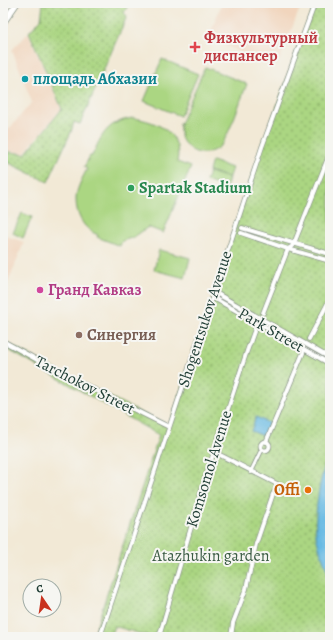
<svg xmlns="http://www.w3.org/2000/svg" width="333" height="640" font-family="Alegreya,serif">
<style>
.built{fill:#f1d5bd}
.green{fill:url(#green-dots);stroke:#658a5b}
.pitch{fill:#abd682;stroke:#658a5b}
.water{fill:#68bae3;stroke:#447c8c}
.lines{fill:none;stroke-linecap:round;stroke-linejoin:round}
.minor-casing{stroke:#889385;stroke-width:5.5}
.major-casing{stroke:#889385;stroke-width:7}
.minor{stroke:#fff;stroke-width:4}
.major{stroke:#fff;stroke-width:5.5}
.health-dot{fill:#e0444e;stroke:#f6f6f2;stroke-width:1.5}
.culture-dot{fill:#0f9aa8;stroke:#f6f6f2;stroke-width:1.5}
.leisure-dot{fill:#2e9e5b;stroke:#f6f6f2;stroke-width:1.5}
.hotel-dot{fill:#d1479c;stroke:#f6f6f2;stroke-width:1.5}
.education-dot{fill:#8d6e63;stroke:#f6f6f2;stroke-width:1.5}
.food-dot{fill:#e8710a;stroke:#f6f6f2;stroke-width:1.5}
.labels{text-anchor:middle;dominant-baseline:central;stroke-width:4;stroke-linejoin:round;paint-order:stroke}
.health-label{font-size:16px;font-weight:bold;fill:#be3a42;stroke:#f6f6f2;text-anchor:start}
.culture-label{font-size:16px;font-weight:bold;fill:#0d838f;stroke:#f6f6f2;text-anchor:start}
.leisure-label{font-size:16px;font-weight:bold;fill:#27864d;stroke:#f6f6f2;text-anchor:start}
.hotel-label{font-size:16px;font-weight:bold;fill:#b23c85;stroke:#f6f6f2;text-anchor:start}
.street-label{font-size:16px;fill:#1f3d34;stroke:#f6f6f2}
.education-label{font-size:16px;font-weight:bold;fill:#785e54;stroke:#f6f6f2;text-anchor:start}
.food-label{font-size:16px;font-weight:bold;fill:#c56008;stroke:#f6f6f2;text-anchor:end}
.park-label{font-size:16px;fill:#3b5c44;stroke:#f6f6f2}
</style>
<defs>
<pattern id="green-dots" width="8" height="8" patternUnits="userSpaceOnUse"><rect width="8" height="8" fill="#abd682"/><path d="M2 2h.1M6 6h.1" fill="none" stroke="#8baf6b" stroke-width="1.8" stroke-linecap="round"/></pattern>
</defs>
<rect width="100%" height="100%" fill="#f6f6f2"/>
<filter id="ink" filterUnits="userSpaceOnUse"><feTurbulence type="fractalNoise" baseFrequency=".025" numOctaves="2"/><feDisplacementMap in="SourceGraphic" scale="8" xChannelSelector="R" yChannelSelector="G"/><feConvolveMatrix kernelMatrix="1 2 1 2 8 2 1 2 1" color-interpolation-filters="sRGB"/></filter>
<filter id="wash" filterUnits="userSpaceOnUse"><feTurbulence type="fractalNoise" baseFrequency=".012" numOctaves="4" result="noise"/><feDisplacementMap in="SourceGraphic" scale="16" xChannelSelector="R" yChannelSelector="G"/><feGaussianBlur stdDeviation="0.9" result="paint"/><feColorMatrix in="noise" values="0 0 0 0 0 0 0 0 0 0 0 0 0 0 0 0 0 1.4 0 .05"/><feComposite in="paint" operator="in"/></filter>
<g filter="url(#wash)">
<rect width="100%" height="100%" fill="#f2e9d6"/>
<path class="built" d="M222,3H302L277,66L208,39Z
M28,33L61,109L24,153L3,150V128L9,129L32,102L12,50Z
M3,235L24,242L3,296Z"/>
<path class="green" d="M43,3H129L124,13L127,16L80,124L74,122L71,132L48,182L3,160V151L25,154L62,109L29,32L41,19Z
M315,3H330V637H151L114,626L110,637H93L159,435L3,347V341L37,360L169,427L262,147Z"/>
<path class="pitch" d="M162,59L198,74L180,116L144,101Z
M205,67L247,84C241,98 229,137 220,146C211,154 198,156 189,148C181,142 179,133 180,124Z
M133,118C157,121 183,133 177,162L191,167L163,233L148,227L134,237L122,241L120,246L97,237L98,235C83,229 76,215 76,199C76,189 83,177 87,169L84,167L90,156H92C102,134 107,122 133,118Z
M212,161L232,168L229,177L209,171Z
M209,172L229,178L226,188L206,181Z
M22,213L32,217L23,238L13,233Z
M159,250L190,258L185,278L154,270Z"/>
<path class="water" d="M256,417L269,423L264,436L251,431Z
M330,453V576L328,573C324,561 318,547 316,535C314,513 320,472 330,453Z"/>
</g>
<g filter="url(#ink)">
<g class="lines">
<defs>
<path id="minor" d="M242,228L330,254
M241,233L288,249L330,261
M214,292L330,358
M212,297L330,364
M263,313L288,249L293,246L330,153
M309,339L330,299
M3,341L59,372L169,427
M260.5 446a4.5 4.5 0 1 1 9 0a4.5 4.5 0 1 1-9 0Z
M266,442L303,353
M214,452L279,485L273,494L256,544L246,589L233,623L231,637
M251,472L262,449
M100,637L262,147L315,3
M159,637L206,476L247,351L256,326"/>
<path id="major" d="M3,23L17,3"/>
</defs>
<use href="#minor" class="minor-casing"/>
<use href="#major" class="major-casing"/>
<use href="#minor" class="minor"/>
<use href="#major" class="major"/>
</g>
</g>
<path class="health-dot" d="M193 41h4v4h4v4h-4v4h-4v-4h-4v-4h4z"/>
<circle class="culture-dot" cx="25" cy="79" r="4"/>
<circle class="leisure-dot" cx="131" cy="188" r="4"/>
<circle class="hotel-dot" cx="40" cy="290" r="4"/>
<circle class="education-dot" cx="79" cy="335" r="4"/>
<circle class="food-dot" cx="308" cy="490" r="4"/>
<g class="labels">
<g class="health-label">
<text x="204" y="38">Физкультурный<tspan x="204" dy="18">диспансер</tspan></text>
</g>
<g class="culture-label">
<text x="33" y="79">площадь Абхазии</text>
</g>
<g class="leisure-label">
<text x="139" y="188">Spartak Stadium</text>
</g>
<g class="hotel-label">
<text x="48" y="290">Гранд Кавказ</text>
</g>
<g class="street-label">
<text transform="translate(205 319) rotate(-72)">Shogentsukov Avenue</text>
<text transform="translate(271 330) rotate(30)">Park Street</text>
<text transform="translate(85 385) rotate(27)">Tarchokov Street</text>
<text transform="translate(209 469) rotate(-73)">Komsomol Avenue</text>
</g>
<g class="education-label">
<text x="87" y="335">Синергия</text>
</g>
<g class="food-label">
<text x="300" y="490">Offi</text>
</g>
<g class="park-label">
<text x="211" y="556">Atazhukin garden</text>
</g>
</g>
<rect width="333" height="640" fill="none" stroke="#f6f6f2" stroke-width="16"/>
<g transform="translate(42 598) rotate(347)"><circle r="19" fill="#f6f6f2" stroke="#a0aca6"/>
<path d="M0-3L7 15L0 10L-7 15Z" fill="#c8321e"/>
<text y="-6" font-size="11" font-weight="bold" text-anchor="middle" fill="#1f3d34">С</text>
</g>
</svg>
